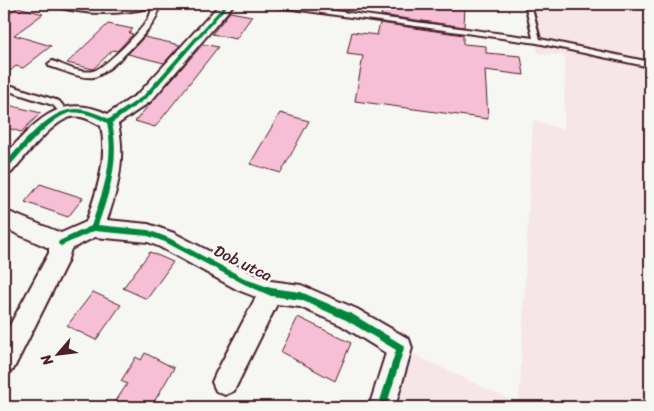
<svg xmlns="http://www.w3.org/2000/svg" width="654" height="411" font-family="Sriracha,sans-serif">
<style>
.built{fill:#f6e6e9}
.building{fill:#f7bfd5;stroke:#4a1f2b}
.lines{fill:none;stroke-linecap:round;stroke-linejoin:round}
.lane-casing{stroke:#4a1f2b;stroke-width:4}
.street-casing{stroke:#4a1f2b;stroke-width:4}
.lane{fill:#f6f6f2;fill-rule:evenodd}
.street{fill:#f6f6f2;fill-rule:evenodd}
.cycleway-casing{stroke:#f6f6f2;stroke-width:3}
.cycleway{fill:#00873e;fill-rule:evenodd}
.labels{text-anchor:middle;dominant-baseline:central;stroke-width:5;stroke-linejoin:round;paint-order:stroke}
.street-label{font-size:16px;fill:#4a1f2b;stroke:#f6f6f2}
</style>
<rect width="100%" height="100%" fill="#f6f6f2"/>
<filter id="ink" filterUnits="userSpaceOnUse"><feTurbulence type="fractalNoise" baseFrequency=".02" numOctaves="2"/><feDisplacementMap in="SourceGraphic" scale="10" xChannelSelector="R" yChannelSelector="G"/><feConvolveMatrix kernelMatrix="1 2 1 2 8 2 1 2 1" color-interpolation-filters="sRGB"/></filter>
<g filter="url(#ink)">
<path class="built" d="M531,4H650V407H387L404,350L519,404L533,120L564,130L565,56L538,53Z"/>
<path class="building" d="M384,4H465L464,27L381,15Z
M18,7L43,14L14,35L51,46L23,68L16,66L4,76V17Z
M230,12L252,16L236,39L212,34Z
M380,23L463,35V44L486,46V53L521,56L524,75L485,70L488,119L355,101L363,56L347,54L352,32L377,35Z
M108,24L133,29L129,33L133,34L117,51L113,50L93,69L67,63Z
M144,37L180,45L164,63L128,54Z
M203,44L218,47L155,127L135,121Z
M4,104L41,113L21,132L4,127Z
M280,113L309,121L281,173L250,164Z
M40,184L83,198L68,217L25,202Z
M150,252L173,262L147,299L123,288Z
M93,292L121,305L96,340L67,326Z
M298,317L351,343L335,381L281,352Z
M145,353L174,368L151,407H112L127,384L121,381L136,357L141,360Z"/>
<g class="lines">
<defs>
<path id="lane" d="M151,4H157C158,8 158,12 157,15C152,29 109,74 94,77C80,79 63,70 49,66L48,64L52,61C64,65 80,74 93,71C104,69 147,26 150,15C152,12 151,7 151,4Z
M268,4H284L533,38L525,4H531L540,39L650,62V67L537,43L271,6Z
M12,86L59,101L69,113L68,115H62L53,105L9,91V87Z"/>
<path id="street" d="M55,4H154L152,7C120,15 89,15 57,7Z
M220,4H234L151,101L118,124C126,157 118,189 107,220L148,224L174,233L253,274L271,281L301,285L357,309L409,339L412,348L395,407H369L386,353L341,325L300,307L277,304L234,391L225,395L216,391L212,382L216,373L256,297L238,290L160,247L148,242L95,237L71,249L67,262L13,370L4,373V336L49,253V248L4,228V210L61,233L86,222C97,191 108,159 101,126C92,121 82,115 71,117C51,122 24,158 11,173L4,176V156C35,123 59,91 108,114L139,93Z"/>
</defs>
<use href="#lane" class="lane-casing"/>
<use href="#street" class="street-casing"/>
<use href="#lane" class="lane"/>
<use href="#street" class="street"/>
<defs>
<path id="cycleway" d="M225,4H229L147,98L112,123C120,159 110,191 98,225L148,230L169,238L248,280L271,288L301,292L352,314L403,345L404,348L386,407H378L396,350L346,320L301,300L271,296L244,284L165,242L148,236L94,231L63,245L61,246L59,245L58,243L59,241L91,226C103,192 115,159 107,123C95,117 83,111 70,113C50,117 20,155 6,170H4V164C21,146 48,109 76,109C87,109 99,114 109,119L143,96Z"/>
</defs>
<use href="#cycleway" class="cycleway-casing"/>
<use href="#cycleway" class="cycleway"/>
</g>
</g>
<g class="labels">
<g class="street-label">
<text transform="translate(243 263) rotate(26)">Dob utca</text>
</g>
</g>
<rect width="654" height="411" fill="none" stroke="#f6f6f2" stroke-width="20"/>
<rect x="10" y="10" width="634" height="391" fill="none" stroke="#4a1f2b" stroke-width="2" filter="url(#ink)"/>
<g transform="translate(58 354) rotate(242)" stroke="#f6f6f2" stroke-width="4" paint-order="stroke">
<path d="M0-4L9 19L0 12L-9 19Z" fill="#4a1f2b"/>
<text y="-8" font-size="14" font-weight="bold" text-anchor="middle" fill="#4a1f2b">N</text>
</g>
</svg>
